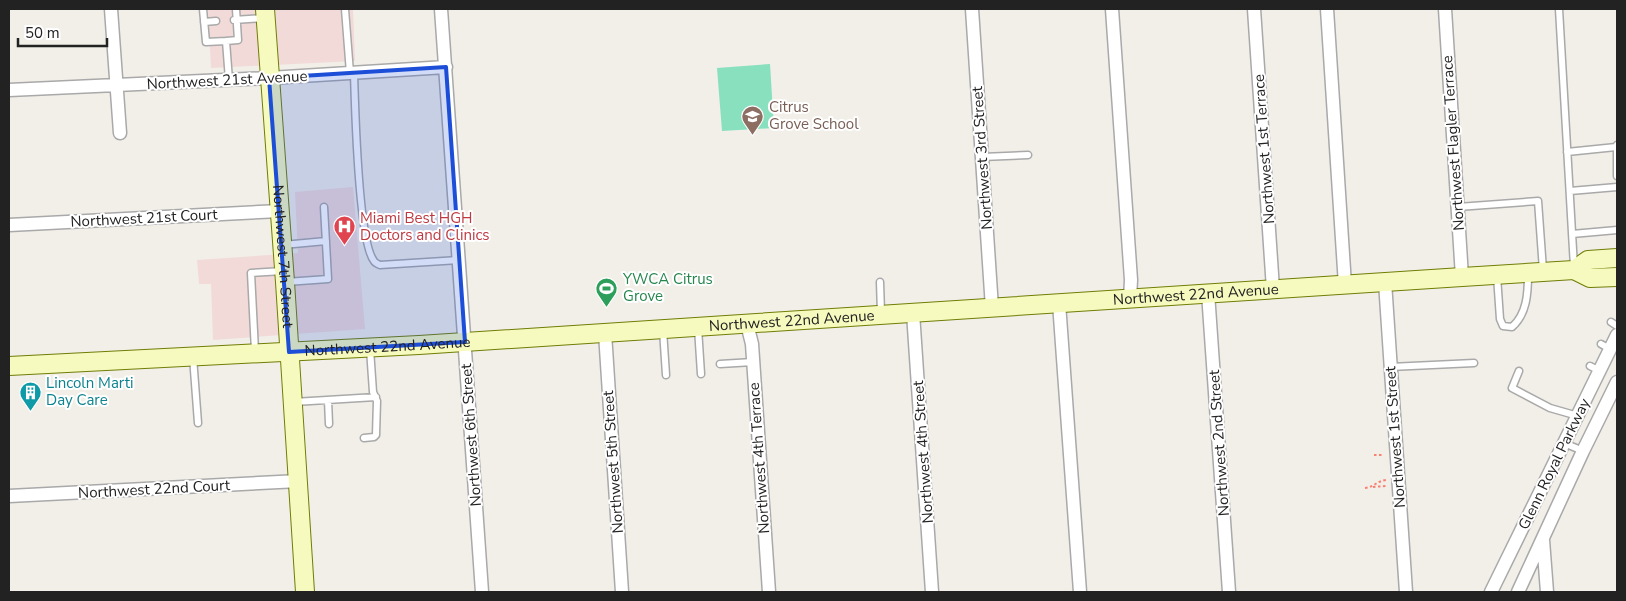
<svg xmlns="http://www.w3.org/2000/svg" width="1626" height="601" font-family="'Nunito Sans',sans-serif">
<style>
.commercial{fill:#f2dad9}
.pitch{fill:#88e0be}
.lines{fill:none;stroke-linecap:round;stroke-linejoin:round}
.lane-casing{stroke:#a9a9a9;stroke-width:9}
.street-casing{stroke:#a9a9a9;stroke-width:15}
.secondary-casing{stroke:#707d05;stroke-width:20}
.path{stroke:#fa8072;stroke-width:2;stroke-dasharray:2.5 2.5;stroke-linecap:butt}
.lane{stroke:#fff;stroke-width:6}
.street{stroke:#fff;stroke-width:12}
.secondary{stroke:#f7fabf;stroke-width:18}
.marked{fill:#1d4ed8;fill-opacity:0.2;stroke:#1d4ed8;stroke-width:4;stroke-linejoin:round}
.labels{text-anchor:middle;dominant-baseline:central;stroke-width:4;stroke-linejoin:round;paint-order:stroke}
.street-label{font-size:15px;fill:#222;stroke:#fff}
.education-label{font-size:15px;fill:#785e54;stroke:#fff;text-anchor:start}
.health-label{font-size:15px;fill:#be3a42;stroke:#fff;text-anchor:start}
.leisure-label{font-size:15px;fill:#27864d;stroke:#fff;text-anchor:start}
.culture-label{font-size:15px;fill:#0d838f;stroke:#fff;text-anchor:start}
</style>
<rect width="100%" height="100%" fill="#f2efe9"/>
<path class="commercial" d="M208,9H353L355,61L211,68Z
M353,187L365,329L213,340L211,284H199L197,260L298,253L295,192Z"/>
<path class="pitch" d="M770,64L774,128L722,131L717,68Z"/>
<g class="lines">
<defs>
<path id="lane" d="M203,9L206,42L226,41
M345,9L350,73
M1559,9L1574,267
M234,20L264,18
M204,22L216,21
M354,73C355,105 358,241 374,261C375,263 378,264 380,265L459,260
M229,80L226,41L238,40L236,9
M1617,145V176
M1567,152L1616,147
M982,157L1028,155
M1570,191L1617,187
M1458,207L1538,201L1543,270
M1572,234L1617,230
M283,245L326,241
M1497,276L1500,319L1503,326L1512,327C1527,314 1528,293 1528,274
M286,282L328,279L324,207
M880,282L881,313
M1611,322L1617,326
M698,328L701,374
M663,330L666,375
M1601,344L1610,349
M255,351L251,273L283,271
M193,357L198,423
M720,364L753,362
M1590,366L1600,371
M1390,367L1474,363
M1519,371L1512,388L1550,408L1578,416
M328,400L329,424
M294,402L376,397
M364,438L374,437L376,435L377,401L373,392L370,349
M1564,443L1583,451"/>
<path id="street" d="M111,9L120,133
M441,9L482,592
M972,9L992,308
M1112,9L1131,280L1130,298
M1254,9L1273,289
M1327,9L1345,285
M1445,9L1462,277
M9,90L269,78L446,67
M9,225L280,211
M1385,282L1406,592
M1208,293L1229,592
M1059,303L1080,592
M913,313L932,592
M747,324L752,344L769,592
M605,333L622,592
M9,496L299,481
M1543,540L1547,592
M1491,592L1617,335
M1518,592L1583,451L1617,382"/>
<g id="secondary">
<path id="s1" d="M265,9L285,282L305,592"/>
<path d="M1574,270L1590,278L1617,277"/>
<path id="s2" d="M9,366L419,345L1462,277L1574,270L1588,260L1617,258"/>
</g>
</defs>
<use href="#lane" class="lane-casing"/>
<use href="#street" class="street-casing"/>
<use href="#secondary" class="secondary-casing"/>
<path class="path" d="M1374,455H1384
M1373,487L1386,486
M1365,488C1374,487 1377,481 1386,480"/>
<use href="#lane" class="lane"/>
<use href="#street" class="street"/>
<use href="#secondary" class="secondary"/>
</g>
<path class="marked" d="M446,67L465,342L289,352L269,78Z"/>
<defs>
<symbol id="school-pin" viewBox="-11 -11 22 30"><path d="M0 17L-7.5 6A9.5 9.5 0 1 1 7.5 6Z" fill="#8d6e63" stroke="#fff"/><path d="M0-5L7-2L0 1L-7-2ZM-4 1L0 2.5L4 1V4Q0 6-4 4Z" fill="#fff"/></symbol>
<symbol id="hospital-pin" viewBox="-11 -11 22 30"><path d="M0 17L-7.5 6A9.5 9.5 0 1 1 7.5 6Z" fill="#e0444e" stroke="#fff"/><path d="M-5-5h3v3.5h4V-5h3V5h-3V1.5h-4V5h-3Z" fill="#fff"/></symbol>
<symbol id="stadium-pin" viewBox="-11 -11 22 30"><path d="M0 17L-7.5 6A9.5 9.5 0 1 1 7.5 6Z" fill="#2e9e5b" stroke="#fff"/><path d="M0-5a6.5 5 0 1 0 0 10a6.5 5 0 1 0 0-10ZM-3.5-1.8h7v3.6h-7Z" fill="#fff"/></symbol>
<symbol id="building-pin" viewBox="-11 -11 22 30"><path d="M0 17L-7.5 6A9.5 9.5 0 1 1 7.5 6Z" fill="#0f9aa8" stroke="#fff"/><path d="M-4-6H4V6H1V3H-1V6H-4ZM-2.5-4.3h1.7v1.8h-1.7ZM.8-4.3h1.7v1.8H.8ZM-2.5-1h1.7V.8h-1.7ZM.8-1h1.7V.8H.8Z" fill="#fff"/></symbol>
</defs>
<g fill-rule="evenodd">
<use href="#school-pin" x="740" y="104" width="25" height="34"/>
<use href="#hospital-pin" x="332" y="214" width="25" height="34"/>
<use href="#stadium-pin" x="594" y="276" width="25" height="34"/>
<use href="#building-pin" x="18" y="380" width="25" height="34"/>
</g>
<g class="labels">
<g class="street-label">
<text transform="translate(227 80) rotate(-3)">Northwest 21st Avenue</text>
<text transform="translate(1453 143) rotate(-94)">Northwest Flagler Terrace</text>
<text transform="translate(1264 149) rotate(-94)">Northwest 1st Terrace</text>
<text transform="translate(982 158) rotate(-94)">Northwest 3rd Street</text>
<text transform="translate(144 218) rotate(-3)">Northwest 21st Court</text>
<text stroke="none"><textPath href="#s1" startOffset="248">Northwest 7th Street</textPath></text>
<text stroke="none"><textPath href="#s2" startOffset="1189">Northwest 22nd Avenue</textPath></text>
<text stroke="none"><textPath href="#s2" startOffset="784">Northwest 22nd Avenue</textPath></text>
<text stroke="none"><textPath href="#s2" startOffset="379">Northwest 22nd Avenue</textPath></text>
<text transform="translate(471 435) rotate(-94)">Northwest 6th Street</text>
<text transform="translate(1395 437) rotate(-94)">Northwest 1st Street</text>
<text transform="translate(1219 443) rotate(-94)">Northwest 2nd Street</text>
<text transform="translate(923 452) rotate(-94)">Northwest 4th Street</text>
<text transform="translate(759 458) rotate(-94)">Northwest 4th Terrace</text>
<text transform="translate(613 462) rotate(-94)">Northwest 5th Street</text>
<text transform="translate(1554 464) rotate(-64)">Glenn Royal Parkway</text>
<text transform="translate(154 489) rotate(-3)">Northwest 22nd Court</text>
</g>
<g class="education-label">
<text x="769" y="107">Citrus<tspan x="769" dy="17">Grove School</tspan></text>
</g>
<g class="health-label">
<text x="360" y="218">Miami Best HGH<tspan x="360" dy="17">Doctors and Clinics</tspan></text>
</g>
<g class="leisure-label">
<text x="623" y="279">YWCA Citrus<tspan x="623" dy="17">Grove</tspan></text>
</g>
<g class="culture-label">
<text x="46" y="383">Lincoln Marti<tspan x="46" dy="17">Day Care</tspan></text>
</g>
</g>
<rect width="1626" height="601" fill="none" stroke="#222222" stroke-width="20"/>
<path d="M18 38v8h89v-8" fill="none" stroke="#222222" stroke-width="2.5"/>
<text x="25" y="38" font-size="15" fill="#222222" stroke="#ffffff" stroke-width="4" paint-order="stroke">50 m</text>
</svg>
